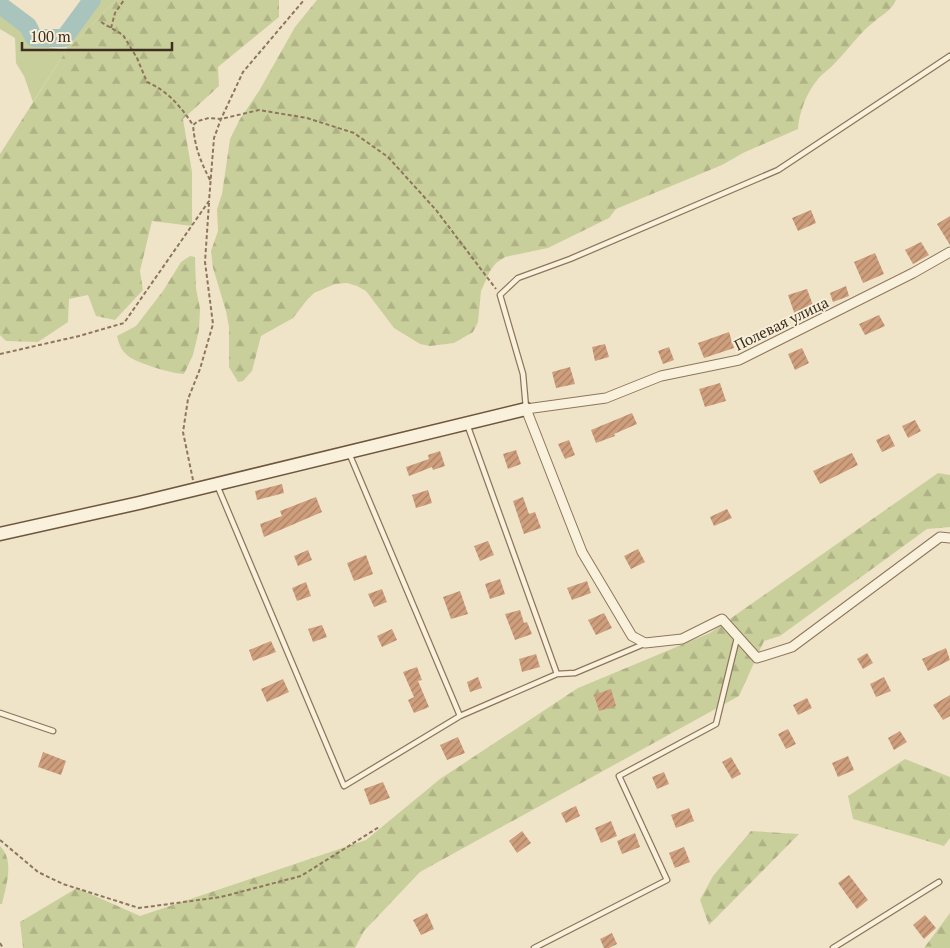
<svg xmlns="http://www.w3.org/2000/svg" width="950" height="948" font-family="'PT Serif',serif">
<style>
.grass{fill:#c9cf9b}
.forest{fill:url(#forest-firs)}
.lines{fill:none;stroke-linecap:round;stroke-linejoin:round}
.river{stroke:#a9c4bc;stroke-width:18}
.building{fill:url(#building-hatch)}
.lane-casing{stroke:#8d765c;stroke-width:7}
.street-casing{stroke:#8d765c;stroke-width:11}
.secondary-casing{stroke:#6f573f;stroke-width:15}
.path{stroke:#8d765c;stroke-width:2;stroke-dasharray:4 2.5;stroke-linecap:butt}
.lane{stroke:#faf1dc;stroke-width:4.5}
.street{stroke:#faf1dc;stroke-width:9}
.secondary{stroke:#faf1dc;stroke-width:12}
.labels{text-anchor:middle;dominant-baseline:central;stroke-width:4;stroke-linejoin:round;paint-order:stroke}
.street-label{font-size:15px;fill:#3d2e20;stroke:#f7eed8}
</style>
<defs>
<pattern id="forest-firs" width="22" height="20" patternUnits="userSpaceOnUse" patternTransform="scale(1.25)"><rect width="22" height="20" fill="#c9cf9b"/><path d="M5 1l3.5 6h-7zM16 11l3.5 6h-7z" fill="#aeb285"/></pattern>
<pattern id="building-hatch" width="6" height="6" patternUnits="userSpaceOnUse" patternTransform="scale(1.25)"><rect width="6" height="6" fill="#cf9f7d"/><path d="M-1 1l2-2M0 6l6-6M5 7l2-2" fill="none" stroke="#a98266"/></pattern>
</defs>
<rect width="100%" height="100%" fill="#f0e4c8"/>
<path class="grass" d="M81,0H116L66,51L33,102L24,76L16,63L15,38L0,29V12L21,26L44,46L66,51Z"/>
<path class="forest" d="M116,0H279V17L218,67L219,86L183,119L192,172V226L152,221L140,271L143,290L115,320L96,316L88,295L69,299L68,322L38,342L6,341L0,335V154L66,51Z
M317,0H896C891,11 883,14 875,21C859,33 848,50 835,63C830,69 823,73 818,79C807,92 799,112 798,129L743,153L722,165L616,209L609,218L548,248L505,257L496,263L490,271L481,291L478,322L473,332L454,343L430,346L420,344L394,328L366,291L357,286L347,283L335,284L314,293L307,300L293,318L261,336L252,371L243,381L238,382L229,367V327L226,311L213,268L211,251L218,231L217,209L222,194L230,139L240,119L259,91L295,27Z
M190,256L195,257L196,288L200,309L199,330L193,355L184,374C174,374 136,363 128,356C121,350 119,344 117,336L136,326L163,291L181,262Z
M938,473L950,475V527L927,529L780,636L764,641L739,696L420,872L364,931L355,948H23L20,922L77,888L140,916L366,840L440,779L578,688L710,633Z
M905,759L950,777V838L944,846L853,819L848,796Z
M751,831L799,834L709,925L700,900L713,876Z
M0,846C15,861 6,886 2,904H0Z
M950,913V948H924Z"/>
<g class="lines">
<path class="river" d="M0,5L28,26L34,38H64L92,0"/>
</g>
<path class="building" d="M811,210L816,223L798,231L792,218Z
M950,216V245L937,224Z
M921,242L929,255L913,264L905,250Z
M875,253L884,274L863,283L854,262Z
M846,286L849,296L833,302L830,293Z
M807,289L814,308L795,315L788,295Z
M879,315L885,326L865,335L859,324Z
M729,332L734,348L704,358L698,343Z
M605,344L609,357L595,361L592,347Z
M669,347L674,360L663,364L658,351Z
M802,348L809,363L795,370L788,354Z
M570,367L575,384L556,388L552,372Z
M720,383L726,401L705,407L699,389Z
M632,413L637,424L614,434L615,436L596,443L591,430Z
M915,420L921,431L908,438L902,426Z
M889,434L895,446L882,452L876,440Z
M569,440L575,455L565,459L558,444Z
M516,450L521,464L508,469L503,454Z
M440,451L445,466L433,470L432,467L409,476L406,467L429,459L428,455Z
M852,453L858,465L820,484L813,471Z
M282,484L284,493L257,500L255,491Z
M428,490L432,503L416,508L412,495Z
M316,497L322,512L264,537L260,524L282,516L280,511Z
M523,497L529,514L535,512L541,528L524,534L513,501Z
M727,509L732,518L714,526L710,517Z
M488,541L494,555L480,561L474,546Z
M638,549L645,562L631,569L624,556Z
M308,550L312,560L298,566L294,556Z
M366,555L373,574L354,581L347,563Z
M500,579L505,594L490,599L485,584Z
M587,581L591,593L572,600L567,588Z
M306,582L311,596L297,601L292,588Z
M382,589L387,602L374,607L368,594Z
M460,591L468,614L451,619L443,597Z
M520,610L524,623L527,622L532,634L515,640L505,614Z
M604,613L612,628L596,635L588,620Z
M322,625L327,637L313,642L308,629Z
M392,629L397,640L382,647L377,636Z
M271,641L276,652L253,661L249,650Z
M946,648L950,660L928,671L922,659Z
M867,653L873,663L863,669L857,659Z
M536,654L540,667L522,672L519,659Z
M417,667L422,680L418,681L429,707L414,713L408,700L414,697L403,672Z
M478,677L482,688L470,692L467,682Z
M884,677L891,691L876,697L870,684Z
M283,679L289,692L267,702L261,689Z
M611,689L616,706L599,711L594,695Z
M950,695V716L943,720L933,705Z
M807,698L812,708L798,715L793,705Z
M788,729L796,744L786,749L778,734Z
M900,731L907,742L894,750L888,738Z
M458,737L465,753L447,760L440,745Z
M43,752L66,761L61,775L38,767Z
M848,756L854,770L838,777L832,763Z
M731,757L741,774L732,779L722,762Z
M664,772L669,784L657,789L652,777Z
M383,782L390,798L370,805L364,789Z
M576,806L580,816L566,823L561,813Z
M689,808L694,821L676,828L671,815Z
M611,821L617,836L601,843L595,828Z
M522,831L531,843L517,853L509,841Z
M635,833L640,847L622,854L617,841Z
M684,847L690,862L675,868L669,853Z
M849,875L868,900L857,909L838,883Z
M427,913L434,929L421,935L413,920Z
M925,915L936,928L924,939L913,925Z
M612,933L617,944L609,948H604L600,939Z"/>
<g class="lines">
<defs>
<path id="lane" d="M526,408L523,374L500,295L518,278L570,259L778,170L950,56
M217,485L344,786L460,716L349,453
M557,674L575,673L644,644
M0,713L53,731
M460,716L557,674L467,424
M534,948L667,880L619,776L716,724L737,638
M833,948L939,882"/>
<path id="street" d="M950,252L913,273L739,360L661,376L606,398L526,409L582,552L632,636L645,643L682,639L722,619L757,658L792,647L940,537L950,538"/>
<path id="secondary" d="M0,534L139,503L526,409"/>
</defs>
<use href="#lane" class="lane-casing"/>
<use href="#street" class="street-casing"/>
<use href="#secondary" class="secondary-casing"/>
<path class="path" d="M101,22L123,35L137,58L147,82C168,91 181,107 193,125
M111,28L115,13L124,0
M210,180C200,160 195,148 193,125L198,121L209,118L221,119L259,110L307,118L354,133L388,157L436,210L496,289
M0,354L79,336L124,323L209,201L214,138L221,119L243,72L304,0
M193,480L183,432L188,399L200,369L213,324L205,262L209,203
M0,840L38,872L63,884L139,908L221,897L301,876L379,827
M0,943L3,948"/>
<use href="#lane" class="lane"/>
<use href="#street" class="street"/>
<use href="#secondary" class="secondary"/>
</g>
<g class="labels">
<g class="street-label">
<text transform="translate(781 323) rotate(-26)">Полевая улица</text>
</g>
</g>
<path d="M22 42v8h150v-8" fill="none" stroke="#3d2e20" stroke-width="2.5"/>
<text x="30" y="42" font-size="15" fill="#3d2e20" stroke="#f7eed8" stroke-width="4" paint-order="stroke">100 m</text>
</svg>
